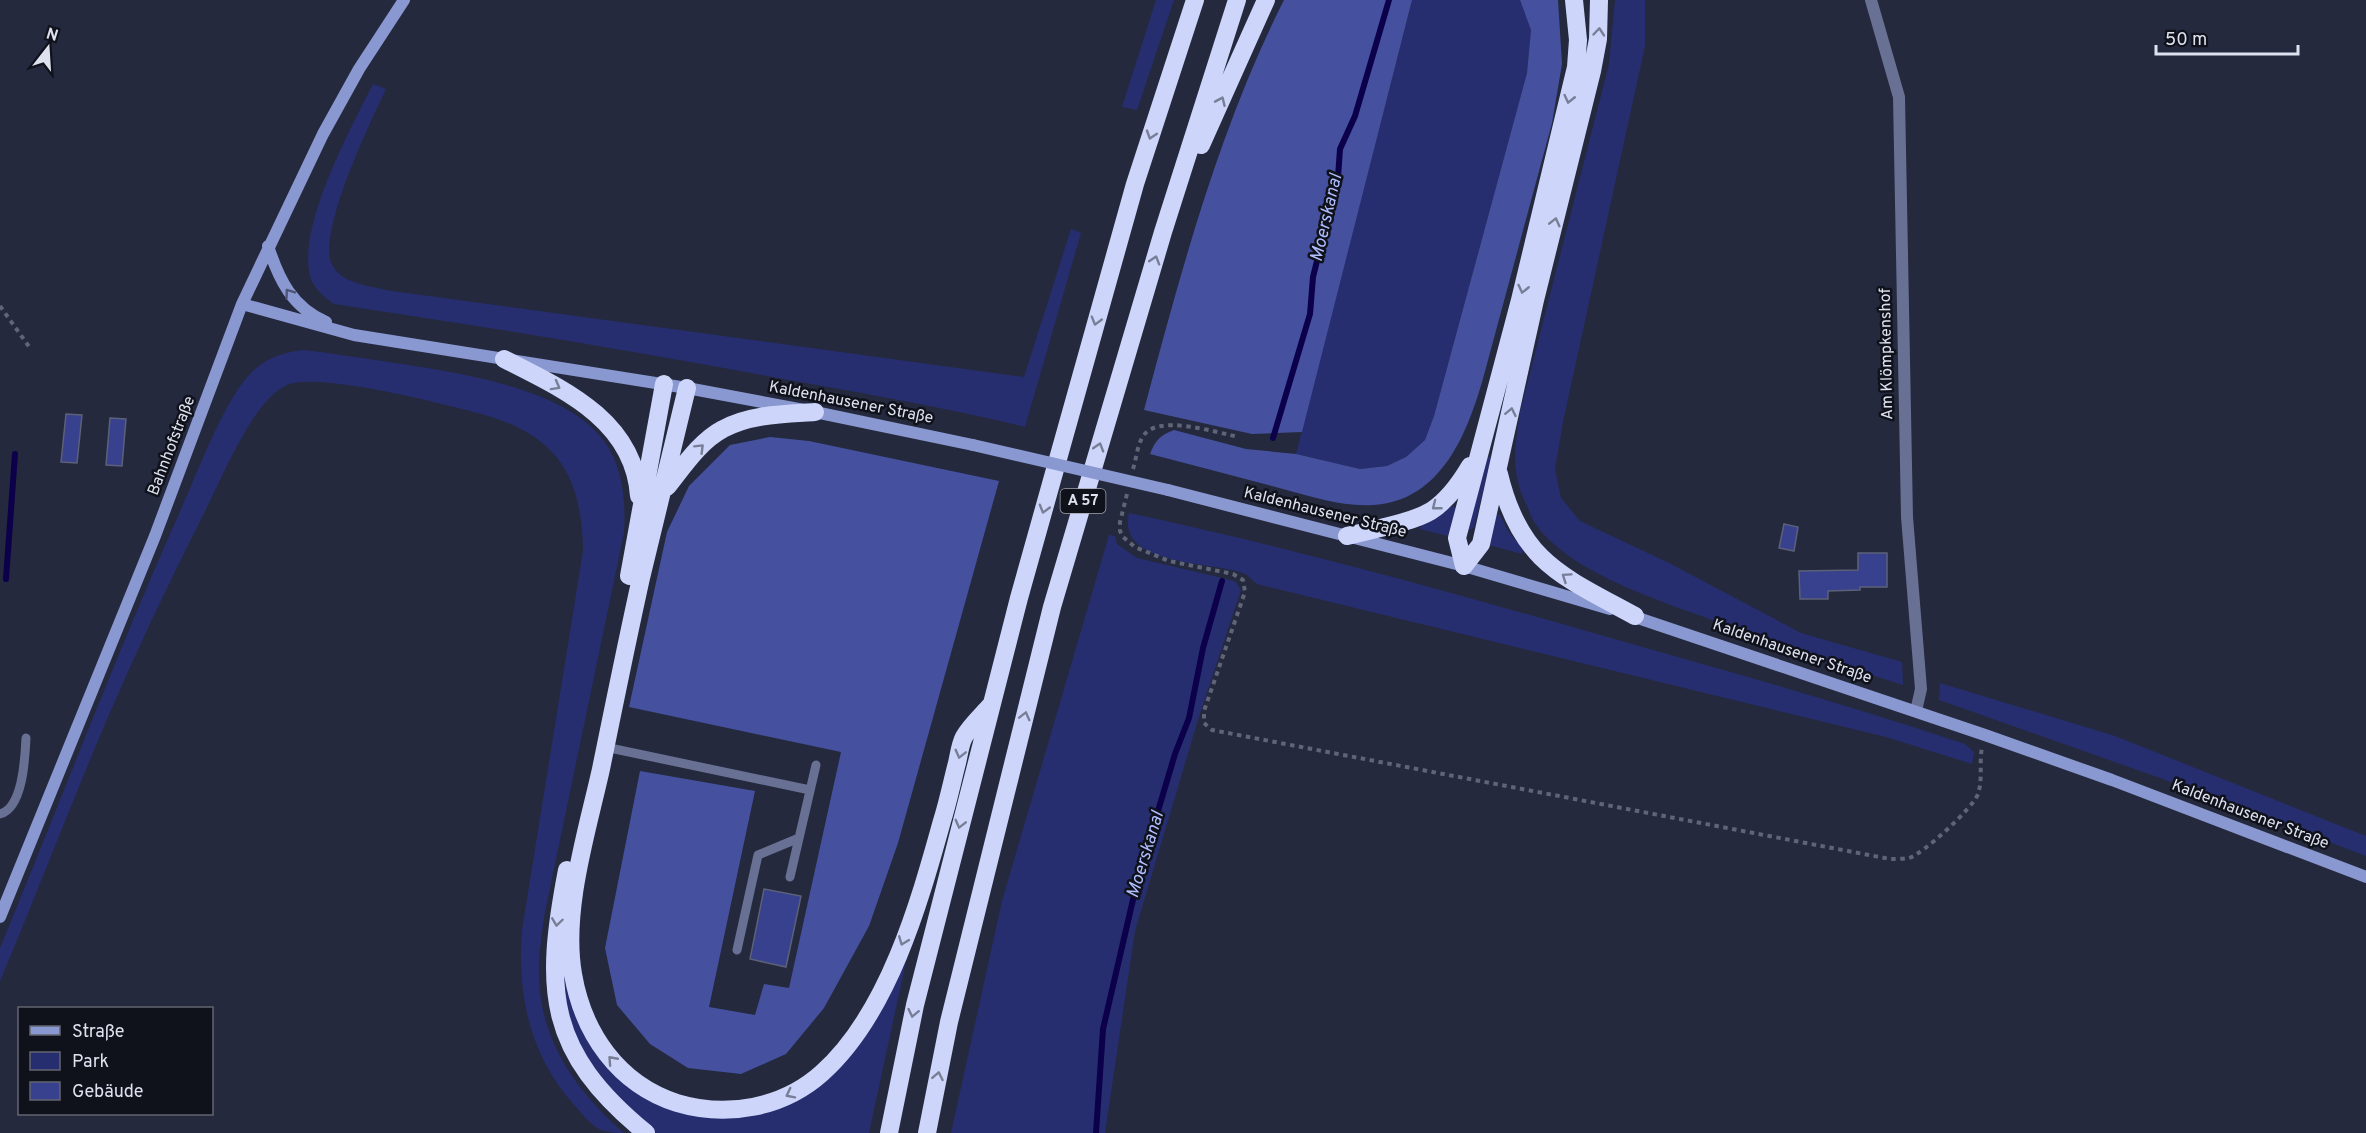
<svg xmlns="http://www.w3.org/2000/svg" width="2366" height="1133" font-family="Overpass,sans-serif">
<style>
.green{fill:#272e6f}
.forest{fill:#45519f}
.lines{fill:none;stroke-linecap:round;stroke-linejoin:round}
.stream{stroke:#0c004b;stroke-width:6}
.building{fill:#37418d;stroke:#5c6178;stroke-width:1.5}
.path{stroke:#5f6476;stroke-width:4;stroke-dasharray:4.5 4.5;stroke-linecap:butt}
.service{stroke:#687094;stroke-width:9}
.minor{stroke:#687094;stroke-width:12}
.secondary{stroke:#8a98d1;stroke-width:12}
.motorway{stroke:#cdd6fa;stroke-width:18}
.secondary-bridge{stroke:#8a98d1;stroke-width:12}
.oneway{stroke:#787e96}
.oneway2{stroke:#4d5576}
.labels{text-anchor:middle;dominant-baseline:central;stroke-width:5;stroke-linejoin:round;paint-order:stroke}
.shield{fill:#10121b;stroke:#a0a4af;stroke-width:1.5}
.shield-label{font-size:15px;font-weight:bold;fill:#dee2ef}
.street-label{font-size:16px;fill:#dee2ef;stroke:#10121b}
.water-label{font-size:18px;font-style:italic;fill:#afbeff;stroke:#10121b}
</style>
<rect width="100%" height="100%" fill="#24293d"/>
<path class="green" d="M1156,0H1174L1137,110L1122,107Z
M1412,0H1520L1531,30L1527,73L1434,416L1425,440L1406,457L1387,466L1360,469L1296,454Z
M1615,0H1645V46L1563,422L1555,469L1561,498L1580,521L1669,563L1801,633L1902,662L1903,685C1836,664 1769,642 1704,617C1652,598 1570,571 1537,526C1532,520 1530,512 1527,506C1510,472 1515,448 1520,412L1609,64Z
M373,84L386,89C368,128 324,218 330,259C331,265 338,274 343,277C368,291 421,294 451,299L1024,377L1071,229L1081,233L1025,427C949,408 872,395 794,381C641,352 488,327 334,304C324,297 313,288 310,276C298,225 350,130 373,84Z
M303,350C332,353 360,358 389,362C452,372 564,386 604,441C623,467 626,501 624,533L544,917C542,936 538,956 539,976C540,1041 577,1092 624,1133C596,1133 593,1126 575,1106C530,1056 517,996 522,930L583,551C582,470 553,432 474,412C437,403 319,372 287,385C254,399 224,474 207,507C178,565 149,624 123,683C79,781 42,882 0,981V948C61,801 117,652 182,507C198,471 224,401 250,374C264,359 283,352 303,350Z
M1490,456L1491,459L1474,527L1470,530L1468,528L1487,458Z
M1453,506L1457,509L1448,536L1420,529L1421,524Z
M1129,513C1289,547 1446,591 1604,636C1724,670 1846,704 1965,744L1974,752L1972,764L1886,737L1257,584C1252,580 1248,575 1243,573C1211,561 1116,566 1129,513Z
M1497,514L1500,515L1508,531L1523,549L1522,554L1489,545L1495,515Z
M1109,535L1115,536L1117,544L1137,558L1235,581L1241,590L1198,720L1135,931L1105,1133H951L1002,901Z
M1940,683L2115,736L2366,836V856L2160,778L1939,700Z
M566,929L578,1019L668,1107L804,1094L907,957L869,1133H656L609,1090L576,1043L561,990Z"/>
<path class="forest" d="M1284,0H1412L1302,432L1252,434L1144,410C1181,271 1219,129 1284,0Z
M1520,0H1558L1562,64L1552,123L1484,375C1468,432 1442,501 1373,505C1343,507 1312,497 1283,489C1239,477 1195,466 1150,454C1155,441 1160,435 1174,430L1246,449L1296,454L1360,469L1387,466L1406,457L1425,440L1434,416L1527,73L1531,30Z
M770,437L809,441L999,481L898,843L869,926L824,1008L786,1054L741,1074L688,1068L650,1044L617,1005L605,948L640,771L755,791L709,1007L755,1015L764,984L789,988L841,752L629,707L667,532L689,486L730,445Z"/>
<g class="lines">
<path class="stream" d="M1273,438L1310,314L1313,277L1322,241L1328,202L1338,177L1340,149L1355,116L1389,0
M6,579L15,454
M1096,1133L1103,1029L1138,878L1175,754L1189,718L1203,648L1222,581"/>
</g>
<path class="building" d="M66,414L82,415L77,463L61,462Z
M110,418L126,419L122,466L106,465Z
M1784,524L1798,527L1794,551L1779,548Z
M1858,553H1887V587H1860V590L1828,591V599H1800L1799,571L1858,570Z
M764,889L801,896L786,967L750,959Z"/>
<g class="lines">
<path class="path" d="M0,306L30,348
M1133,469C1136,460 1137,447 1142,438C1155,412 1217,433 1239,437
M1127,494L1120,522V531L1123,537L1135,547L1169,561L1233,574L1243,580L1245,592L1204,711V723L1212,730L1890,859C1896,859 1903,859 1909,858C1923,854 1973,808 1978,794C1983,779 1979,763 1982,747"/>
<path class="service" d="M605,747L810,790
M0,814C23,808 25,758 26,738
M790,877L816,765
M737,950L758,855L799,838"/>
<path class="minor" d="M1871,0L1899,97L1907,517L1921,689L1916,711"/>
<path class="secondary" d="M268,246C279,280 292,307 326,322
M242,304L354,335L687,388L815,412L973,445
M1168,490L1464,566L1610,609
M1629,615L1985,735L2112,780L2366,877
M0,917L155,536L242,304L323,134L359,69L404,0"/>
<path class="motorway" d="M1201,145L1266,0
M504,359C563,389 634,420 639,496
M687,388C672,452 656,514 641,578C627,641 614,705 601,769C587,832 562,910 573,974C583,1033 618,1084 677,1103C727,1118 783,1108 822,1073C888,1014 919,904 942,821C948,802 952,782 957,763C959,755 960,744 964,737C970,726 982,715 990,706
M1499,474C1520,562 1562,576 1635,616
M667,487C683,467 700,441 723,429C750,414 785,414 815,412
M1347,536C1370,530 1411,523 1431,511C1448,500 1460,483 1470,466
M1464,566L1481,544L1535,300L1592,71L1598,39L1599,0
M1464,566L1457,538L1520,300L1576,67L1578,40L1574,0
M629,576L664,384
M567,870C544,990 546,1051 646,1133
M889,1133L915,1005L1019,598L1135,184L1195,0
M927,1133L949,1022L1052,607L1163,232L1237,0"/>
<path class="secondary-bridge" d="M973,445L1168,490"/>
</g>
<defs><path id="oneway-chevron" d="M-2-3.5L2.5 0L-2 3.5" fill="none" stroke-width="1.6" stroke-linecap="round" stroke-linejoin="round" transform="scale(1.5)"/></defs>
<g class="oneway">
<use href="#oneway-chevron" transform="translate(1599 32) rotate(-85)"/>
<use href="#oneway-chevron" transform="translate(1569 99) rotate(103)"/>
<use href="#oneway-chevron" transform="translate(1221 101) rotate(-66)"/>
<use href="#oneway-chevron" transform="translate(1151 135) rotate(108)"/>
<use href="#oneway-chevron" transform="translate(1555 222) rotate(-76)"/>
<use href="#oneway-chevron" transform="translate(1155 260) rotate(-73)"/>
<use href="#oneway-chevron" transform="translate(1523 289) rotate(103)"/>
<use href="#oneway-chevron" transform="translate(1096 321) rotate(106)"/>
<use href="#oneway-chevron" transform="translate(556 386) rotate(29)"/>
<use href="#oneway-chevron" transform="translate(1511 412) rotate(-78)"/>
<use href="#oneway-chevron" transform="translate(1099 447) rotate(-73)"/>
<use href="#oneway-chevron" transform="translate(700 448) rotate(-45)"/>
<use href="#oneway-chevron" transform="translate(1436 506) rotate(142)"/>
<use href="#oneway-chevron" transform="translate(1044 509) rotate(106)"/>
<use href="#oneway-chevron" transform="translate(1566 577) rotate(-146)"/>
<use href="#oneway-chevron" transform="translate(1025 716) rotate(-76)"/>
<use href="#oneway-chevron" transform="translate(960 754) rotate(104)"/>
<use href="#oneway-chevron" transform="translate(960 824) rotate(104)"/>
<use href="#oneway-chevron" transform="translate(557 922) rotate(98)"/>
<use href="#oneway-chevron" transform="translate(903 941) rotate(111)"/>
<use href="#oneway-chevron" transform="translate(913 1013) rotate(102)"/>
<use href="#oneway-chevron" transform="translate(612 1060) rotate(-132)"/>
<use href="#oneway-chevron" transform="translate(938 1076) rotate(-79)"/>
<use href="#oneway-chevron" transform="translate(790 1094) rotate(153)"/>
</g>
<use class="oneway2" href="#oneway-chevron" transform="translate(289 293) rotate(-126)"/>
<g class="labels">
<rect class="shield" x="1060.5" y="489" width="45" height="24" rx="4.5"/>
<g class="shield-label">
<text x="1083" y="501">A 57</text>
</g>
<g class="street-label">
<text transform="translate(1887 354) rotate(-91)">Am Klömpkenshof</text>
<text transform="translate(851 403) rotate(11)">Kaldenhausener Straße</text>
<text transform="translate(172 446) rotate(-69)">Bahnhofstraße</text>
<text transform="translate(1325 513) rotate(14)">Kaldenhausener Straße</text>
<text transform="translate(1792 652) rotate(19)">Kaldenhausener Straße</text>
<text transform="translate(2250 815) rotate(21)">Kaldenhausener Straße</text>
</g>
<g class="water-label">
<text transform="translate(1327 218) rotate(-77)">Moerskanal</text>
<text transform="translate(1146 855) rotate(-73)">Moerskanal</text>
</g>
</g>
<rect x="18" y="1007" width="195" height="108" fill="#10121b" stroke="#626570" stroke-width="1.5"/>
<rect x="30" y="1026" width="30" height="9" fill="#8a98d1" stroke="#626570" stroke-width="1.5"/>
<text x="72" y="1037" font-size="18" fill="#dee2ef">Straße</text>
<rect x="30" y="1052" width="30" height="18" fill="#272e6f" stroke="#626570" stroke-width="1.5"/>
<text x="72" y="1067" font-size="18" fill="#dee2ef">Park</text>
<rect x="30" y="1082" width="30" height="18" fill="#37418d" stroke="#626570" stroke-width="1.5"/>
<text x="72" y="1097" font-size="18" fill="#dee2ef">Gebäude</text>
<g transform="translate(48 48) rotate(17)" stroke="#10121b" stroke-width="4.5" paint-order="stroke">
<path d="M0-4.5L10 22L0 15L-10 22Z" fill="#dee2ef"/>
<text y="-9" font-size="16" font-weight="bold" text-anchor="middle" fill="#dee2ef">N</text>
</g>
<path d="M2156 45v9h142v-9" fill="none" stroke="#dee2ef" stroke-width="3"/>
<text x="2165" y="45" font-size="18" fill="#dee2ef" stroke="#10121b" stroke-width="4.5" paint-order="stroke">50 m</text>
</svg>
